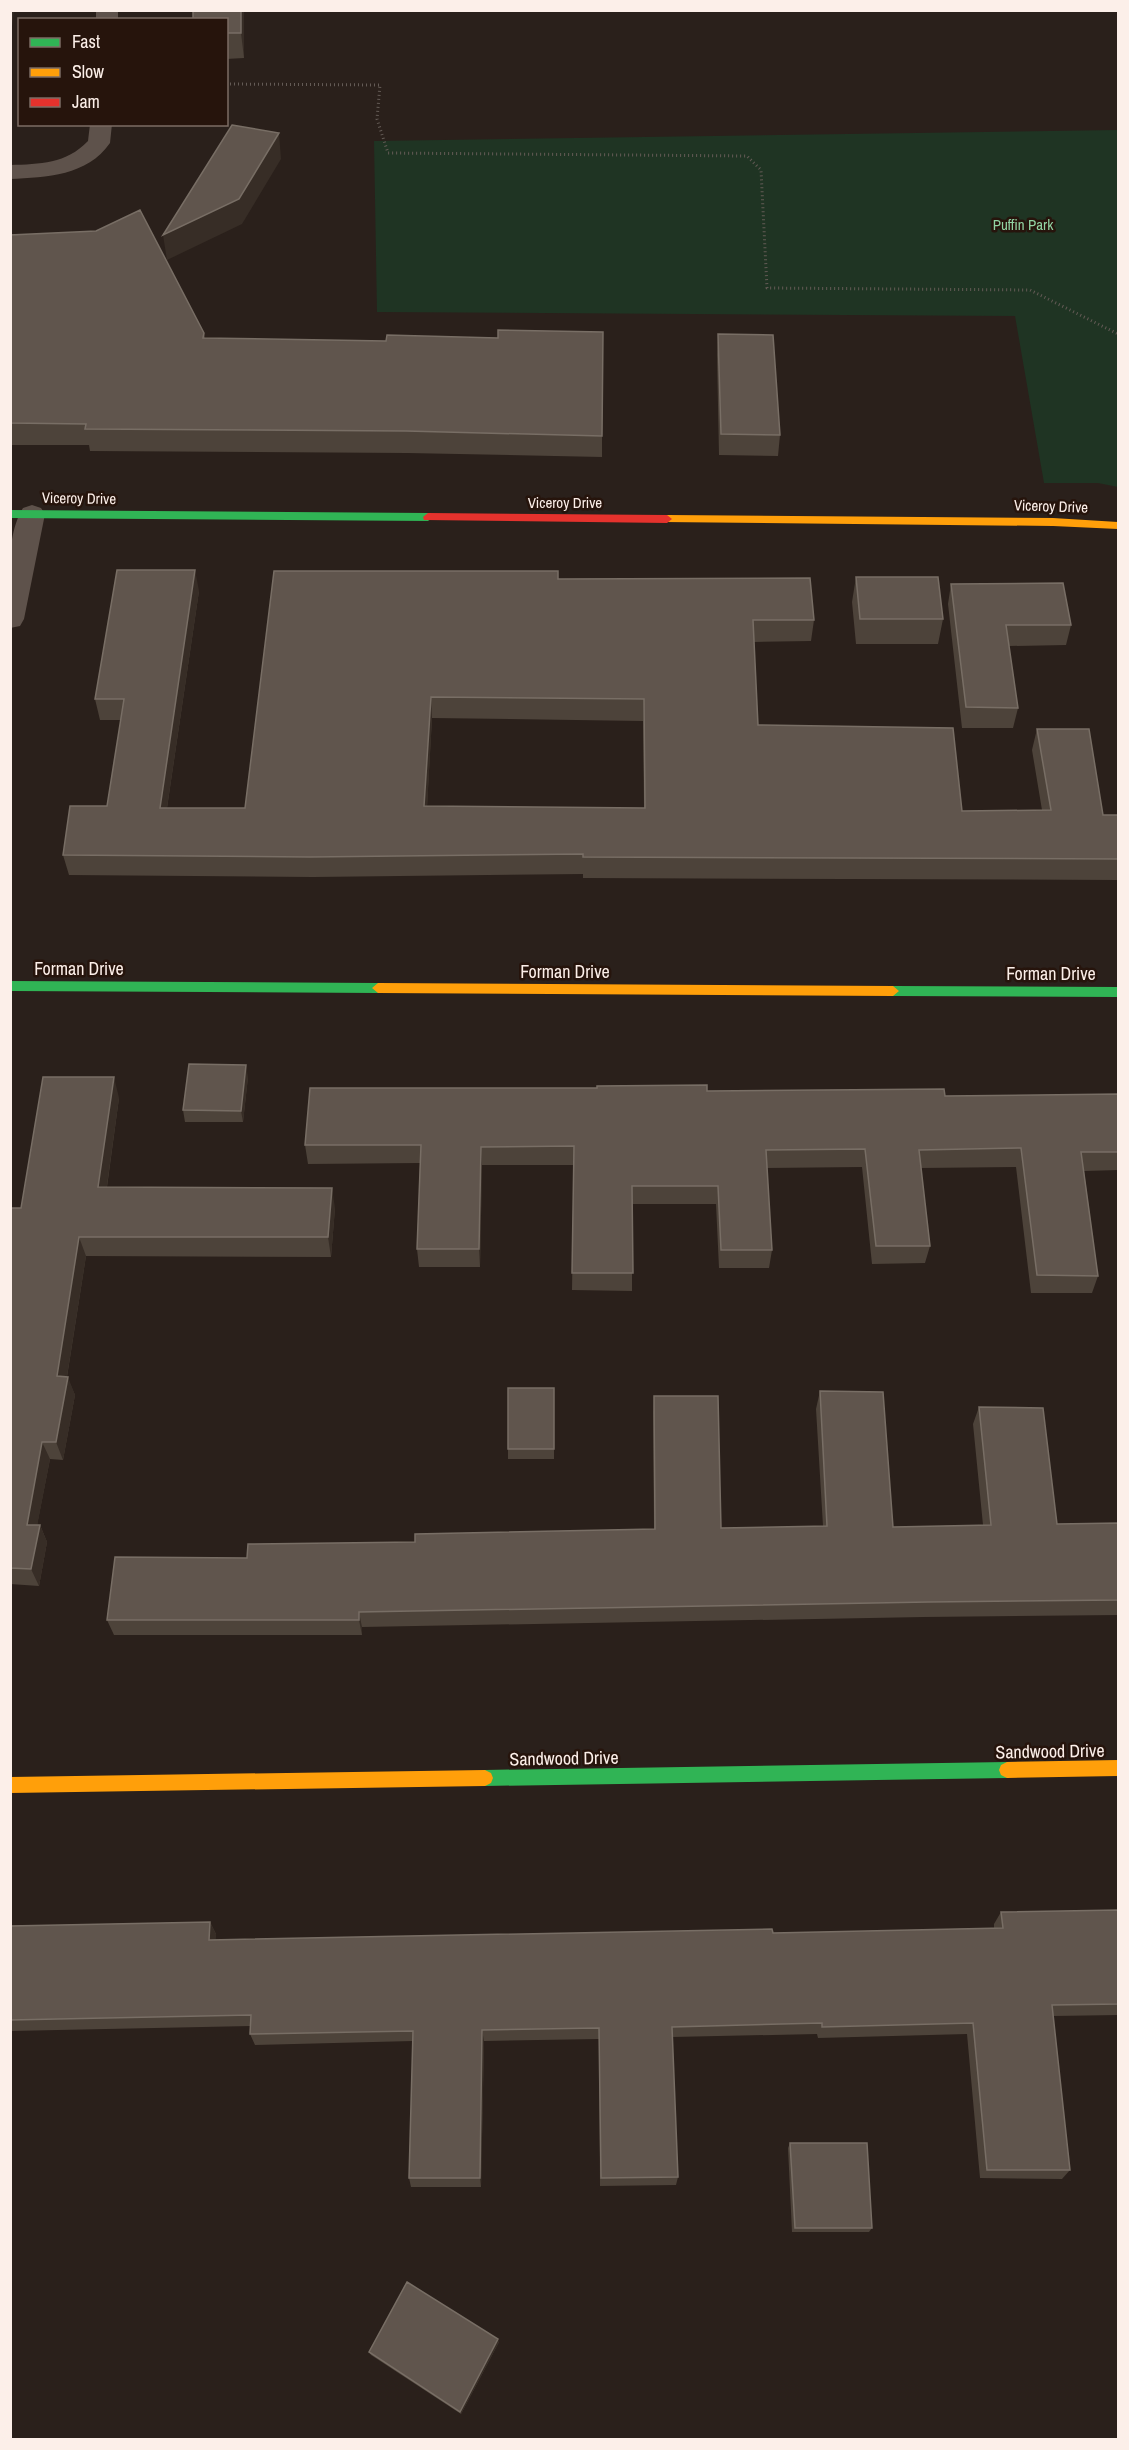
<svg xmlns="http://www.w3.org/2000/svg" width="1129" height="2450" font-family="'Archivo Narrow',sans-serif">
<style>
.green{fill:#1f3423}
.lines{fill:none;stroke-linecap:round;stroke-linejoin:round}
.path{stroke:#645b56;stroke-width:3;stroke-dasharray:1 3;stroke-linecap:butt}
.street{fill:#5e524b;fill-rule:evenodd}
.fast{fill:#30b455;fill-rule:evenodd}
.slow{fill:#ff9f0a;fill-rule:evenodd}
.jam{fill:#e5322d;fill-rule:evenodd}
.wall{fill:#4d433a;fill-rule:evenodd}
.shaded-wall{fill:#372d26}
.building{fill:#60554d;stroke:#786e65;stroke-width:1.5;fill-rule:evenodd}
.labels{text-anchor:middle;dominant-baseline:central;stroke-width:5;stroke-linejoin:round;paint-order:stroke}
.far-park-label{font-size:15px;fill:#91d3a3;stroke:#26140c}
.far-street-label{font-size:15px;fill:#fcefe9;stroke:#26140c}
.street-label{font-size:18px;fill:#fcefe9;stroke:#26140c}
</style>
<rect width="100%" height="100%" fill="#2a201b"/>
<path class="green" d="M1118,130V487L1098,483H1044L1015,316L377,312L374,141Z"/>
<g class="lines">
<path class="path" d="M226,84L380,85L377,119L388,153L747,156L761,170L767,288L1030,290L1118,334"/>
<path class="street" d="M96,10H118V20H96Z
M90,124H112L110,143C87,176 47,177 10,179V165C40,164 66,164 88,141Z
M32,505L41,508L45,514L24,619L20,626L10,628C10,594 4,538 23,508Z"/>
<path class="fast" d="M10,510L428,513L433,517L428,521L10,518Z
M10,981L378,983L384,988L378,993L10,991Z
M893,986L1118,987V997L893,996L887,991Z
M1007,1762L1013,1765L1015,1770L1013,1775L1007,1778L485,1786L479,1783L477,1778L479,1773L485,1770Z"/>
<path class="slow" d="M667,515L1053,518L1118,522V529L1053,526L663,522L662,519Z
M378,983L893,986L899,991L893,996L378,993L372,988Z
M1118,1760V1776L1007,1778L1001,1775L999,1770L1001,1765L1007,1762Z
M485,1770L491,1773L493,1778L491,1783L485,1786L10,1793V1777Z"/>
<path class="jam" d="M428,513L667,515L672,519L667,523L424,520L423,517Z"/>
</g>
<path class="wall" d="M193,10H244V58L226,59V20Z
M10,235L204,333L205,338L602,436V457L407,453L90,451L89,445H10Z
M718,334L780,435L778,456L719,455L717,355Z
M856,577L943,619L938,644H856L852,602Z
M558,579L814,620L811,641L754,642L758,725L962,811L1042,810L1032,750L1037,729L1103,815H1119V880L583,878V874L313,877L69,875L63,855L107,806L121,720H100L95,699L199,591L167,808H245ZM432,718L643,721L644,808L427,806Z
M951,584L1071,625L1066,645L1009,646L1018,708L1013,728H962L948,604Z
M248,1077L243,1122H185L183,1110Z
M707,1091L945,1096L1119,1094V1170L1084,1171L1098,1276L1092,1293H1031L1016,1167L921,1168L930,1246L925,1263L872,1264L862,1167L767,1168L772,1250L769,1268H719L716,1204H632V1291L572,1290L574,1165H482L480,1267H419L417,1249L420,1163L308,1164L305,1145Z
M119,1098L107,1187L335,1208L331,1257L86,1256L67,1377L75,1395L63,1460L50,1459L37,1525H40L47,1542L39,1586L10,1584V1208H21Z
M554,1388V1459H508V1449Z
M820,1391L893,1527L983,1525L973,1424L979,1407L1057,1524L1119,1523V1615L924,1617L362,1627V1635H114L107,1620L247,1558L415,1542L654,1529L653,1413L654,1396L721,1528L823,1526L816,1409Z
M1119,1910V2015L1053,2016L1070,2170L1062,2179L980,2178L967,2034L818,2038L817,2034L672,2037L678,2177L676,2185L600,2186L599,2039L484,2041L481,2187H411L409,2178L413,2041L255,2045L250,2034L251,2026L10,2031V1926L210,1922L216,1934L215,1940L773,1933L994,1928V1924L1001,1912Z
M790,2143L872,2228L869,2232H792L788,2148Z
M499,2342L461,2414L371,2355L369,2352Z"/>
<path class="shaded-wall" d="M10,10H14L10,43Z
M241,10H244V58L241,33Z
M279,133L281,159L242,224L167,260L163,235Z
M195,570L199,591L164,828L160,808Z
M431,697L432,718L426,827L424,806Z
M246,1065L248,1077L243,1122L241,1111Z
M114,1077L119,1098L104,1207L98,1187Z
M481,1147L482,1165L480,1267L479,1249Z
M332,1188L335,1208L331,1257L328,1237Z
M79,1237L86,1256L64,1395L57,1376Z
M68,1377L75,1395L63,1460L56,1442Z
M42,1442L50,1459L34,1542L27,1525Z
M40,1525L47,1542L39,1586L31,1569Z
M359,1612L362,1627V1635L359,1620Z
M210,1922L216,1934L215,1952L209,1940Z
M482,2030L484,2041L481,2187L480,2178Z
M498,2339L499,2342L461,2414L460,2412Z"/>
<path class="building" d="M193,10H241V33H226V20H193Z
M232,125L279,133L239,199L163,235Z
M140,210L204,333L203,338L386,341L387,335L498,338V330L603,332L602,436L406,431L85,429L86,424L10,423V235L96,231Z
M718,334L773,335L780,435L721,434Z
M117,570H195L160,808H245L274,571H558V579L810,578L814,620H753L758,725L953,728L962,811L1051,810L1037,729H1089L1103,815H1119V859L583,857V854L310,857L63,855L70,806H107L124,699H95ZM431,697L644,699L645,808L424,806Z
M856,577H938L943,619H860Z
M1063,583L1071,625H1006L1018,708L966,707L951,584Z
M189,1064L246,1065L241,1111L183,1110Z
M43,1077H114L98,1187L332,1188L328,1237H79L57,1376L68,1377L56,1442H42L27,1525H40L31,1569L10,1568V1208H21Z
M707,1085V1091L944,1089L945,1096L1119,1094V1152H1081L1098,1276L1037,1275L1021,1148L919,1150L930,1246H876L865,1149L766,1150L772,1250H721L718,1186H632L633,1273H572L574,1146L481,1147L479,1249H417L421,1145H305L310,1088H597V1086Z
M508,1388H554V1449H508Z
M820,1391L883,1392L893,1527L991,1525L979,1407L1043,1408L1057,1524L1119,1523V1600L929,1602L359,1612V1620H107L115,1557L247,1558L248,1544L415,1542V1534L655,1529L654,1396H718L721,1528L827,1526Z
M1119,1910V2004L1052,2005L1070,2170H987L973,2023L822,2027V2023L672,2027L678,2177L601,2178L599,2028L482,2030L480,2178H409L413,2031L250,2034L251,2015L10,2020V1926L210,1922L209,1940L772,1929L773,1933L1003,1928L1001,1912Z
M790,2143H867L872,2228H795Z
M407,2282L498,2339L460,2412L369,2352Z"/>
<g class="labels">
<g class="far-park-label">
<text x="1023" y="224">Puffin Park</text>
</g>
<g class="far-street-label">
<text transform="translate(79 498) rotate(1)">Viceroy Drive</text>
<text x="565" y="502">Viceroy Drive</text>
<text transform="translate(1051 506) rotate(2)">Viceroy Drive</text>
</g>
<g class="street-label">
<text x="79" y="968">Forman Drive</text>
<text x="565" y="971">Forman Drive</text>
<text x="1051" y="973">Forman Drive</text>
<text transform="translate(1050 1751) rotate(-1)">Sandwood Drive</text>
<text transform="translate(564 1758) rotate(-1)">Sandwood Drive</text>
</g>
</g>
<rect width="1129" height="2450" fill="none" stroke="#fcefe9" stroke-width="24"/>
<rect x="18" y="18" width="210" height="108" fill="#26140c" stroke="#7c6c64" stroke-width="1.5"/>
<rect x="30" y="38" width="30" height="9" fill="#30b455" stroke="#7c6c64" stroke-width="1.5"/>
<text x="72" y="48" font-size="18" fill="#fcefe9">Fast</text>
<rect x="30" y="68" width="30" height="9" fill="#ff9f0a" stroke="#7c6c64" stroke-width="1.5"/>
<text x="72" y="78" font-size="18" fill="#fcefe9">Slow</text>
<rect x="30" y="98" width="30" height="9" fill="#e5322d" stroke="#7c6c64" stroke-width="1.5"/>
<text x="72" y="108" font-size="18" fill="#fcefe9">Jam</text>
</svg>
